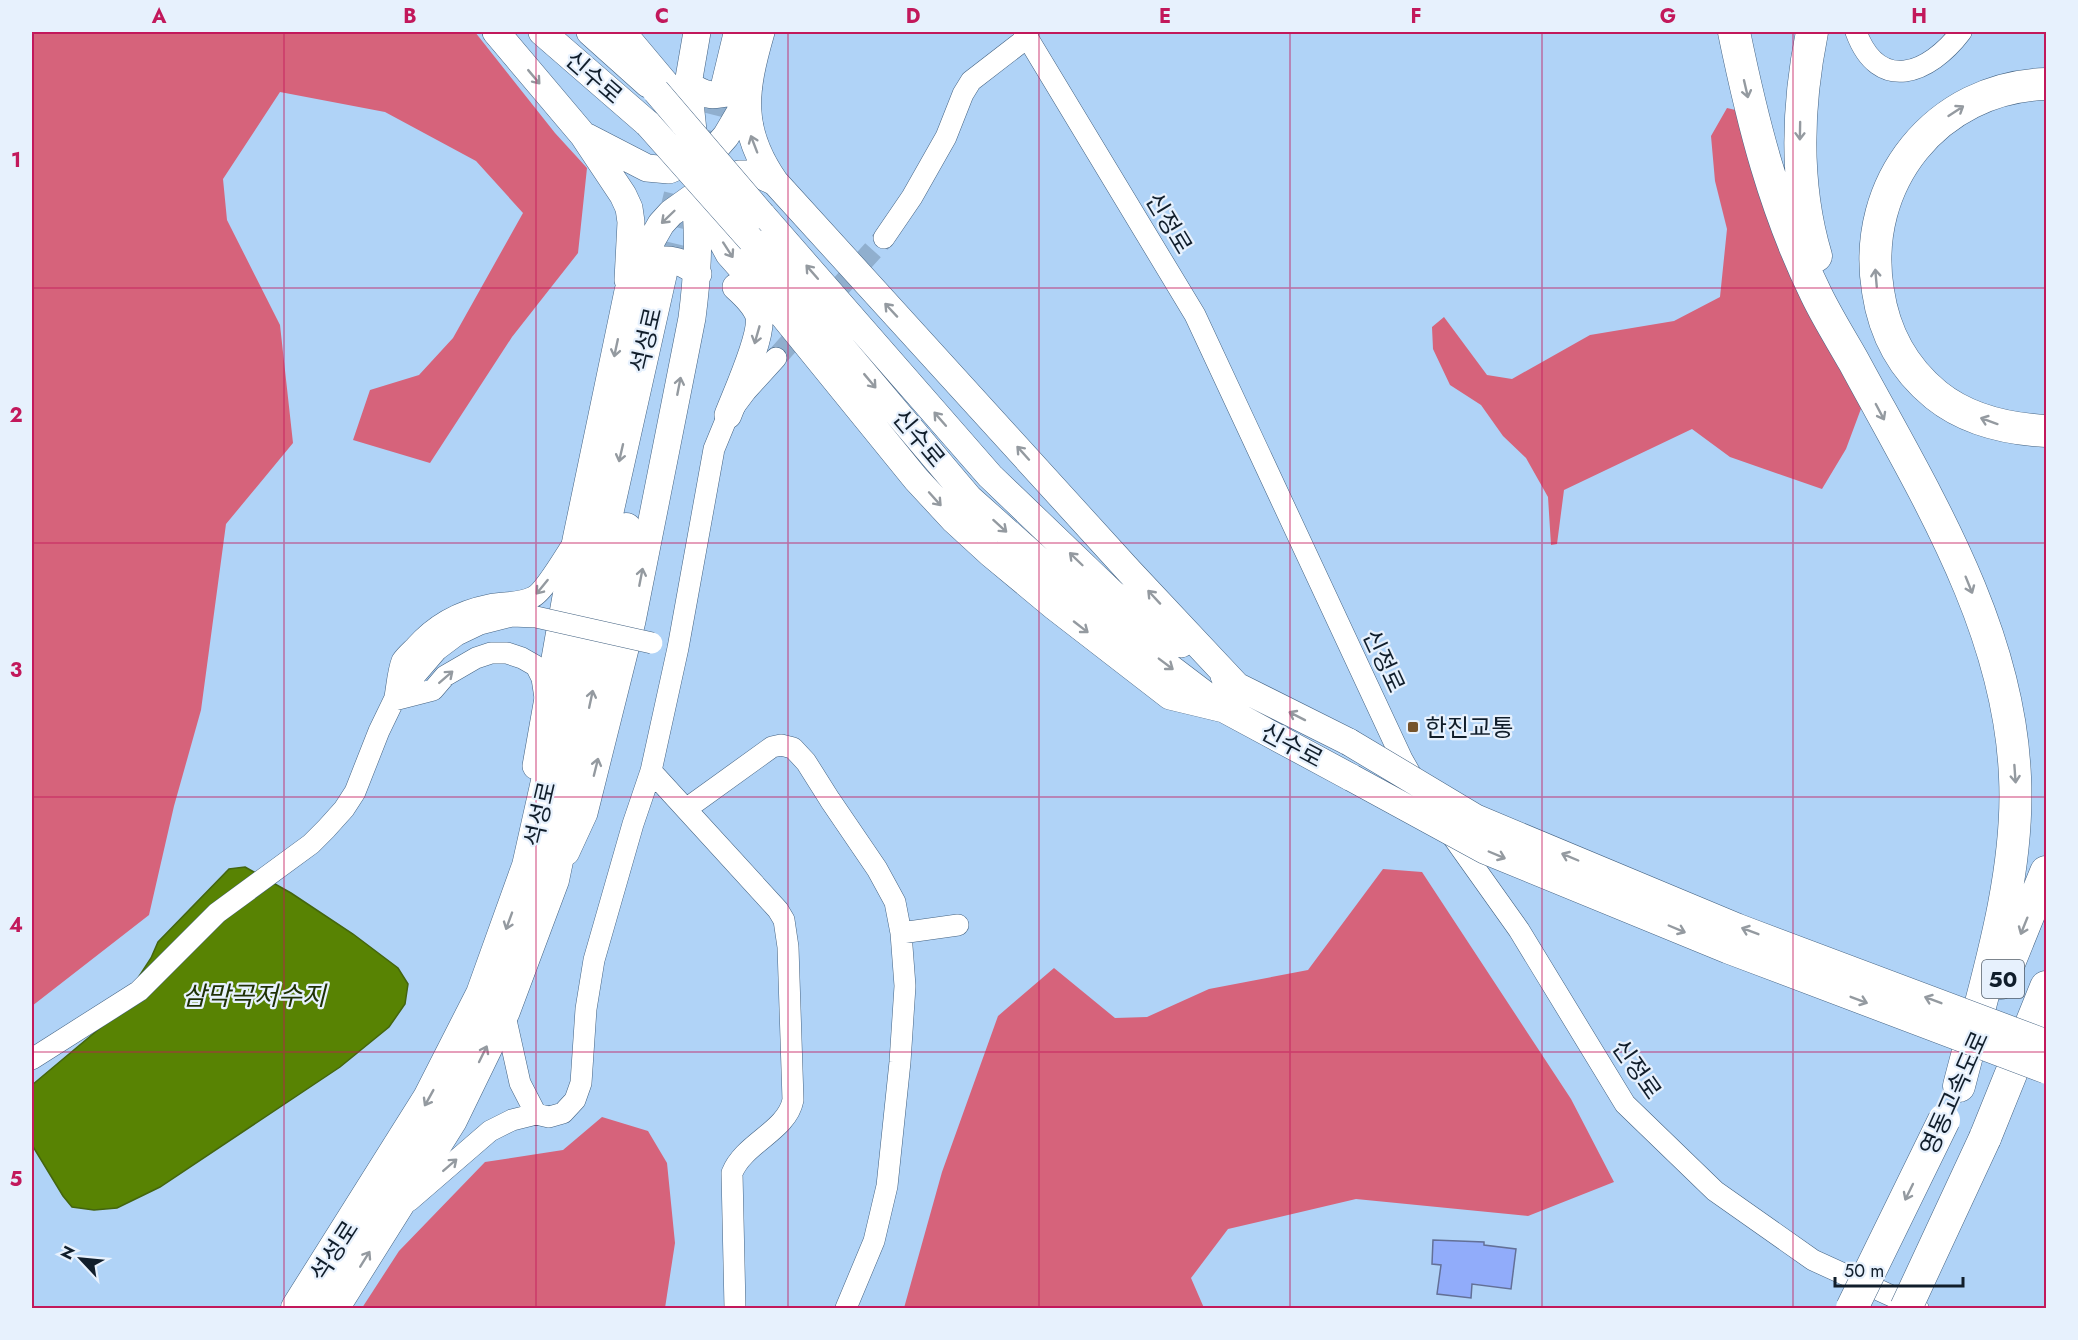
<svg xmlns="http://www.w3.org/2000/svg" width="2078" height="1340" font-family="Jost,'Noto Sans KR',sans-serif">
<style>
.forest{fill:#d6637b}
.water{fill:#588303;stroke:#43650f;stroke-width:1.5}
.building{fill:#91acfa;stroke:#637097;stroke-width:1.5}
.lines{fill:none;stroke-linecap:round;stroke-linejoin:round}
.minor-tunnel{stroke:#90afce;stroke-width:21;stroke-dasharray:21 10;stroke-linecap:butt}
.highway-tunnel{stroke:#90afce;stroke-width:32;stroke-dasharray:32 16;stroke-linecap:butt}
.minor-casing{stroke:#436282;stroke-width:22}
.major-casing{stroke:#436282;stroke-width:28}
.highway-casing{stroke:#436282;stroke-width:33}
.minor{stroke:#fff;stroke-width:21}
.major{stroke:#fff;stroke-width:27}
.highway{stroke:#fff;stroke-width:32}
.minor-bridge-casing{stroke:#436282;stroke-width:22;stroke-linecap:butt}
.major-bridge-casing{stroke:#436282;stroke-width:28;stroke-linecap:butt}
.highway-bridge-casing{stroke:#436282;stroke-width:33;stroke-linecap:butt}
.minor-bridge{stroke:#fff;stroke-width:21}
.major-bridge{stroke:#fff;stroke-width:27}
.highway-bridge{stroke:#fff;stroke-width:32}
.oneway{stroke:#949aa0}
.grid{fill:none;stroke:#c2185b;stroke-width:1.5;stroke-opacity:0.55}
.poi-dot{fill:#75532b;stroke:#e7f1fd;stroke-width:2}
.labels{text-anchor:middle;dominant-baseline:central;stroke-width:4.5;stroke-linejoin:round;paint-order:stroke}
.shield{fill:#e7f1fd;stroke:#515d6a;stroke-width:1.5}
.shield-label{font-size:22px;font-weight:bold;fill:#111e2b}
.street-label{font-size:24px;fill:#111e2b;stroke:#e7f1fd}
.poi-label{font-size:24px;fill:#111e2b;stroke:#e7f1fd;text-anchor:start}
.water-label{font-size:26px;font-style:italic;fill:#1e3003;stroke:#e7f1fd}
.neatline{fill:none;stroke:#c2185b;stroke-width:2}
.grid-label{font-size:20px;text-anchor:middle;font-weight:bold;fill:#c2185b}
</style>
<rect width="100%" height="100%" fill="#b0d3f7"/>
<path class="forest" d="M32,32H475L555,133L587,168L578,253L512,337L430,463L353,440L370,390L419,375L453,338L523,213L476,161L385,112L280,92L223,179L227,220L280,325L293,443L226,524L201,710L174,806L149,915L32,1006Z
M1727,108L1744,112L1862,406L1846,449L1822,489L1730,457L1692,429L1564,490L1557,544L1551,545L1548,497L1526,458L1503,436L1481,405L1450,385L1433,349L1432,327L1444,317L1487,375L1512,379L1590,335L1674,321L1720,297L1727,229L1715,181L1711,136Z
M1383,869L1422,872L1571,1099L1614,1182L1528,1216L1356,1199L1228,1229L1191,1278L1204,1308H904L942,1172L998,1016L1054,968L1115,1018L1147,1017L1209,989L1308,970Z
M602,1117L648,1131L667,1163L675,1243L665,1308H362L399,1251L485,1162L563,1150Z"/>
<path class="water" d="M245,867L291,893L353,934L398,968L408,984L405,1004L389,1027L340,1067L160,1187L117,1208L94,1210L72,1207L63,1196L32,1145V1085L112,1018L151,958L158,942L229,869Z"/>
<path class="building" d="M1433,1240L1484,1242V1245L1516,1249L1511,1289L1472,1284L1471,1298L1437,1294L1441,1265L1432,1264Z"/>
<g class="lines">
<path class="minor-tunnel" d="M776,358L884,238"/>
<path class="highway-tunnel" d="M708,163L727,86
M661,273L693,140"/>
<defs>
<path id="minor" d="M1024,32L1195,315L1402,759L1414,780
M1856,32C1879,94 1929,74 1961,32
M884,238L912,197L946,137L963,94L971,81L1028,37
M395,697C397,686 398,671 402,661C405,656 411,651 415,647C435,624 459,611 489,605C504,602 519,604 533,597C544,592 566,554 574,542
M394,700L433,690L445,676L476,658L491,653H507L522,658L536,666L542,678L545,698
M651,771L778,910L784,920L788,947L793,1100C787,1131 744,1143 732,1173L735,1308
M686,809L772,747L781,745L793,748L806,762L830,800L877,869L895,902L901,933L905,986L900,1062L887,1186L874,1241L846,1308
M1450,833L1519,930L1625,1104L1715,1191L1813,1260L1918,1308
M901,933L958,925
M504,1011L520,1083L536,1114
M32,1059L139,991L217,913L311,844L326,829L344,809L355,792L379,731L394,700L437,650L457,635L480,624L512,616L536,617
M409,1201L490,1131L512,1120L536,1114L549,1117L563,1113L575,1100L581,1083L586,1009L594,960L633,824L651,771L678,648L714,449L728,415L746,391L776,358"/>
<path id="major" d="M496,32L583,135L623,195L629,208L631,222L628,280
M542,32L648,124
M590,32L648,84
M622,32L669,88L678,110
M697,32L688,84L696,159L703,198L711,221L729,254L777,308L916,479L954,520L990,553L1055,607L1170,696L1224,709
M761,32C744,91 738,129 775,182L1129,571L1237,686
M688,84C707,98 714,96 735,91L744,77
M587,137L647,168L669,170L713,151L726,136L746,102
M762,215L990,476L1112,593L1181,644
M751,240L969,498L1099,614L1224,709L1352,778
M639,278L654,260C672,259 684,261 698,274
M728,415C736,394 763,336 759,316C755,304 745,295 736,287
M1224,676L1237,686L1349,742
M536,766L576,540L628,291L653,238L661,224L671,213L710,185L739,174H758L775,182
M566,852L584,813L632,621L692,318C697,279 700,241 695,201"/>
<path id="highway" d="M1734,32C1753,124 1774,208 1816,294C1827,317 1841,339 1854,362C1924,492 2009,626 2015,777C2020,878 1984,988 1959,1086
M1812,32C1797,107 1794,182 1816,256
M2046,84C1937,87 1860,183 1878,291C1884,332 1903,368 1936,395C1967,420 2008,429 2046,431
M727,86L740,32
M2001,983L2046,872
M1985,1138L2046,987
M297,1308L429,1098L482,994L528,866L661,273
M333,1308L451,1120L504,1011L553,880L626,529"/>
</defs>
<use href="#minor" class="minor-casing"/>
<use href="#major" class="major-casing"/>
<use href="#highway" class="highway-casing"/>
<use href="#minor" class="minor"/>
<use href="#major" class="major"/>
<use href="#highway" class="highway"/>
<defs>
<path id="minor-bridge" d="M536,617L652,643"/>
<path id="major-bridge" d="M656,91L762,215
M648,124L751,240
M1349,742L1476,818L1737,927L2046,1043
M1352,778L1484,850L1728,950L2046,1070"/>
<path id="highway-bridge" d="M1852,1308L1944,1120
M1906,1308L1985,1138"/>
</defs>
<use href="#minor-bridge" class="minor-bridge-casing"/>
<use href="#major-bridge" class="major-bridge-casing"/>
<use href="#highway-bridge" class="highway-bridge-casing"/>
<use href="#minor-bridge" class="minor-bridge"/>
<use href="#major-bridge" class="major-bridge"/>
<use href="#highway-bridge" class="highway-bridge"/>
</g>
<defs><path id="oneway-shaft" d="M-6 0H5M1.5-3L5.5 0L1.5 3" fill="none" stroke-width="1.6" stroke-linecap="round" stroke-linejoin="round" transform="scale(1.5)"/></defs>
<g class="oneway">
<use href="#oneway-shaft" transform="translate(534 77) rotate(50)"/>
<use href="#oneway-shaft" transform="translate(1746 89) rotate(77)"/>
<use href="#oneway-shaft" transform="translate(1956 111) rotate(-33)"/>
<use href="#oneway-shaft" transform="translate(1800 131) rotate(91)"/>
<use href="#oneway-shaft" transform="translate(754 144) rotate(-111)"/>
<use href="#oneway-shaft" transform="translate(668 217) rotate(136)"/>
<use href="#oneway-shaft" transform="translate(728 250) rotate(57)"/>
<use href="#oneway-shaft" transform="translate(812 272) rotate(-131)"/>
<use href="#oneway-shaft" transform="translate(1876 278) rotate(-95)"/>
<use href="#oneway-shaft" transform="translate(891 310) rotate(-133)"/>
<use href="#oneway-shaft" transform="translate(757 335) rotate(106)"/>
<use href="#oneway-shaft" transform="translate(616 348) rotate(102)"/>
<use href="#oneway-shaft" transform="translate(870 381) rotate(50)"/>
<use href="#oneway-shaft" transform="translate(679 386) rotate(-79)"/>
<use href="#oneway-shaft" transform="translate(1880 412) rotate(62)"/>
<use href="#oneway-shaft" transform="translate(940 419) rotate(-131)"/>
<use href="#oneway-shaft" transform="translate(1989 421) rotate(-160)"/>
<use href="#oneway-shaft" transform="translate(621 453) rotate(103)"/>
<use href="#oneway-shaft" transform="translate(1023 453) rotate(-132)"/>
<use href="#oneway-shaft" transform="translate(935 499) rotate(48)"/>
<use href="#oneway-shaft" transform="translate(1000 526) rotate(42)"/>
<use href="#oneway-shaft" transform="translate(1076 559) rotate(-136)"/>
<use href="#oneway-shaft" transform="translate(641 577) rotate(-79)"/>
<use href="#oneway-shaft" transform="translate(1969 585) rotate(68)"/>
<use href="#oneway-shaft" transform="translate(542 587) rotate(129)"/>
<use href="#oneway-shaft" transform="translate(1154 597) rotate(-133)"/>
<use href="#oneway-shaft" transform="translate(1081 627) rotate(38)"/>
<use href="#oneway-shaft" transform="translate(1166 664) rotate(37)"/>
<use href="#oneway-shaft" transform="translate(446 677) rotate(-41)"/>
<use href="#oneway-shaft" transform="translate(591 699) rotate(-78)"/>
<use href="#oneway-shaft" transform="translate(1297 716) rotate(-153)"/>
<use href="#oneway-shaft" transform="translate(596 767) rotate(-76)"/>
<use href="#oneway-shaft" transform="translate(2015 774) rotate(86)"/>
<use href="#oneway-shaft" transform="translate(1497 855) rotate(23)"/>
<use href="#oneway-shaft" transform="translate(1570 857) rotate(-157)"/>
<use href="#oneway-shaft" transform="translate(509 921) rotate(110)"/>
<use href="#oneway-shaft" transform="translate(2024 926) rotate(112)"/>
<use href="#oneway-shaft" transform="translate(1677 929) rotate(23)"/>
<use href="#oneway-shaft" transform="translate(1750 931) rotate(-159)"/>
<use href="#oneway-shaft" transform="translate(1859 1000) rotate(21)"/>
<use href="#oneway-shaft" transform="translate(1933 1000) rotate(-159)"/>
<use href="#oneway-shaft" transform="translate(483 1054) rotate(-64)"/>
<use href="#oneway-shaft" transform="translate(429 1098) rotate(119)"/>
<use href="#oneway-shaft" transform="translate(450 1165) rotate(-41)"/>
<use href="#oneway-shaft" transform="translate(1909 1192) rotate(116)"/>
<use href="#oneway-shaft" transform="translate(365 1259) rotate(-58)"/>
</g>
<path class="grid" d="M284,32V1308M536,32V1308M788,32V1308M1039,32V1308M1290,32V1308M1542,32V1308M1793,32V1308M32,288H2046M32,543H2046M32,797H2046M32,1052H2046"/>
<rect class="poi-dot" x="1407" y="721" width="12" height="12" rx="3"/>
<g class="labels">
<rect class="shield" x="1982" y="960" width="42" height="38" rx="4.5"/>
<g class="shield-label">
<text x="2003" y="979">50</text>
</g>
<g class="street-label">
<text transform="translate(594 77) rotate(41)">신수로</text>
<text transform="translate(1169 223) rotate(59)">신정로</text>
<text transform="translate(646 340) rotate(-77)">석성로</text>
<text transform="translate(919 438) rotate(50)">신수로</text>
<text transform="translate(1384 661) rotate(65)">신정로</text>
<text transform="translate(1292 745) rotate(28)">신수로</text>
<text transform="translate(540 814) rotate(-77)">석성로</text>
<text transform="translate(1637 1069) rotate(55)">신정로</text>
<text transform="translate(1954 1093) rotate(-66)">영동고속도로</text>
<text transform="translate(334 1251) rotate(-57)">석성로</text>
</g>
<g class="poi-label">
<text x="1425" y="727">한진교통</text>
</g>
<g class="water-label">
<text x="254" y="996">삼막곡저수지</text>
</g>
</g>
<rect width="2078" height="1340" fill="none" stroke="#e7f1fd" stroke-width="66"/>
<g transform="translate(81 1259) rotate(296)" stroke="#e7f1fd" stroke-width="4.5" paint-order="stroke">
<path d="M0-4.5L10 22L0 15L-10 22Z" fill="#111e2b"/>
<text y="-9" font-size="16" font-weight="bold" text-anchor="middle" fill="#111e2b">N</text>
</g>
<path d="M1835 1277v9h128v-9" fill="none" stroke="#111e2b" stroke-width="3"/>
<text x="1844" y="1277" font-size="18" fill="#111e2b" stroke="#e7f1fd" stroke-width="4.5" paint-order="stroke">50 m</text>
<rect x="33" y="33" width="2012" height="1274" class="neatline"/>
<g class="grid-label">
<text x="159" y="23">A</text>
<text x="410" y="23">B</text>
<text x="662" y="23">C</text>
<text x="913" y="23">D</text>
<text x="1165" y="23">E</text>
<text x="1416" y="23">F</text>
<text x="1668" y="23">G</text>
<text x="1919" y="23">H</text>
<text x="16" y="167">1</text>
<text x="16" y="422">2</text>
<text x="16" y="677">3</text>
<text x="16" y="932">4</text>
<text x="16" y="1186">5</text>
</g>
</svg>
